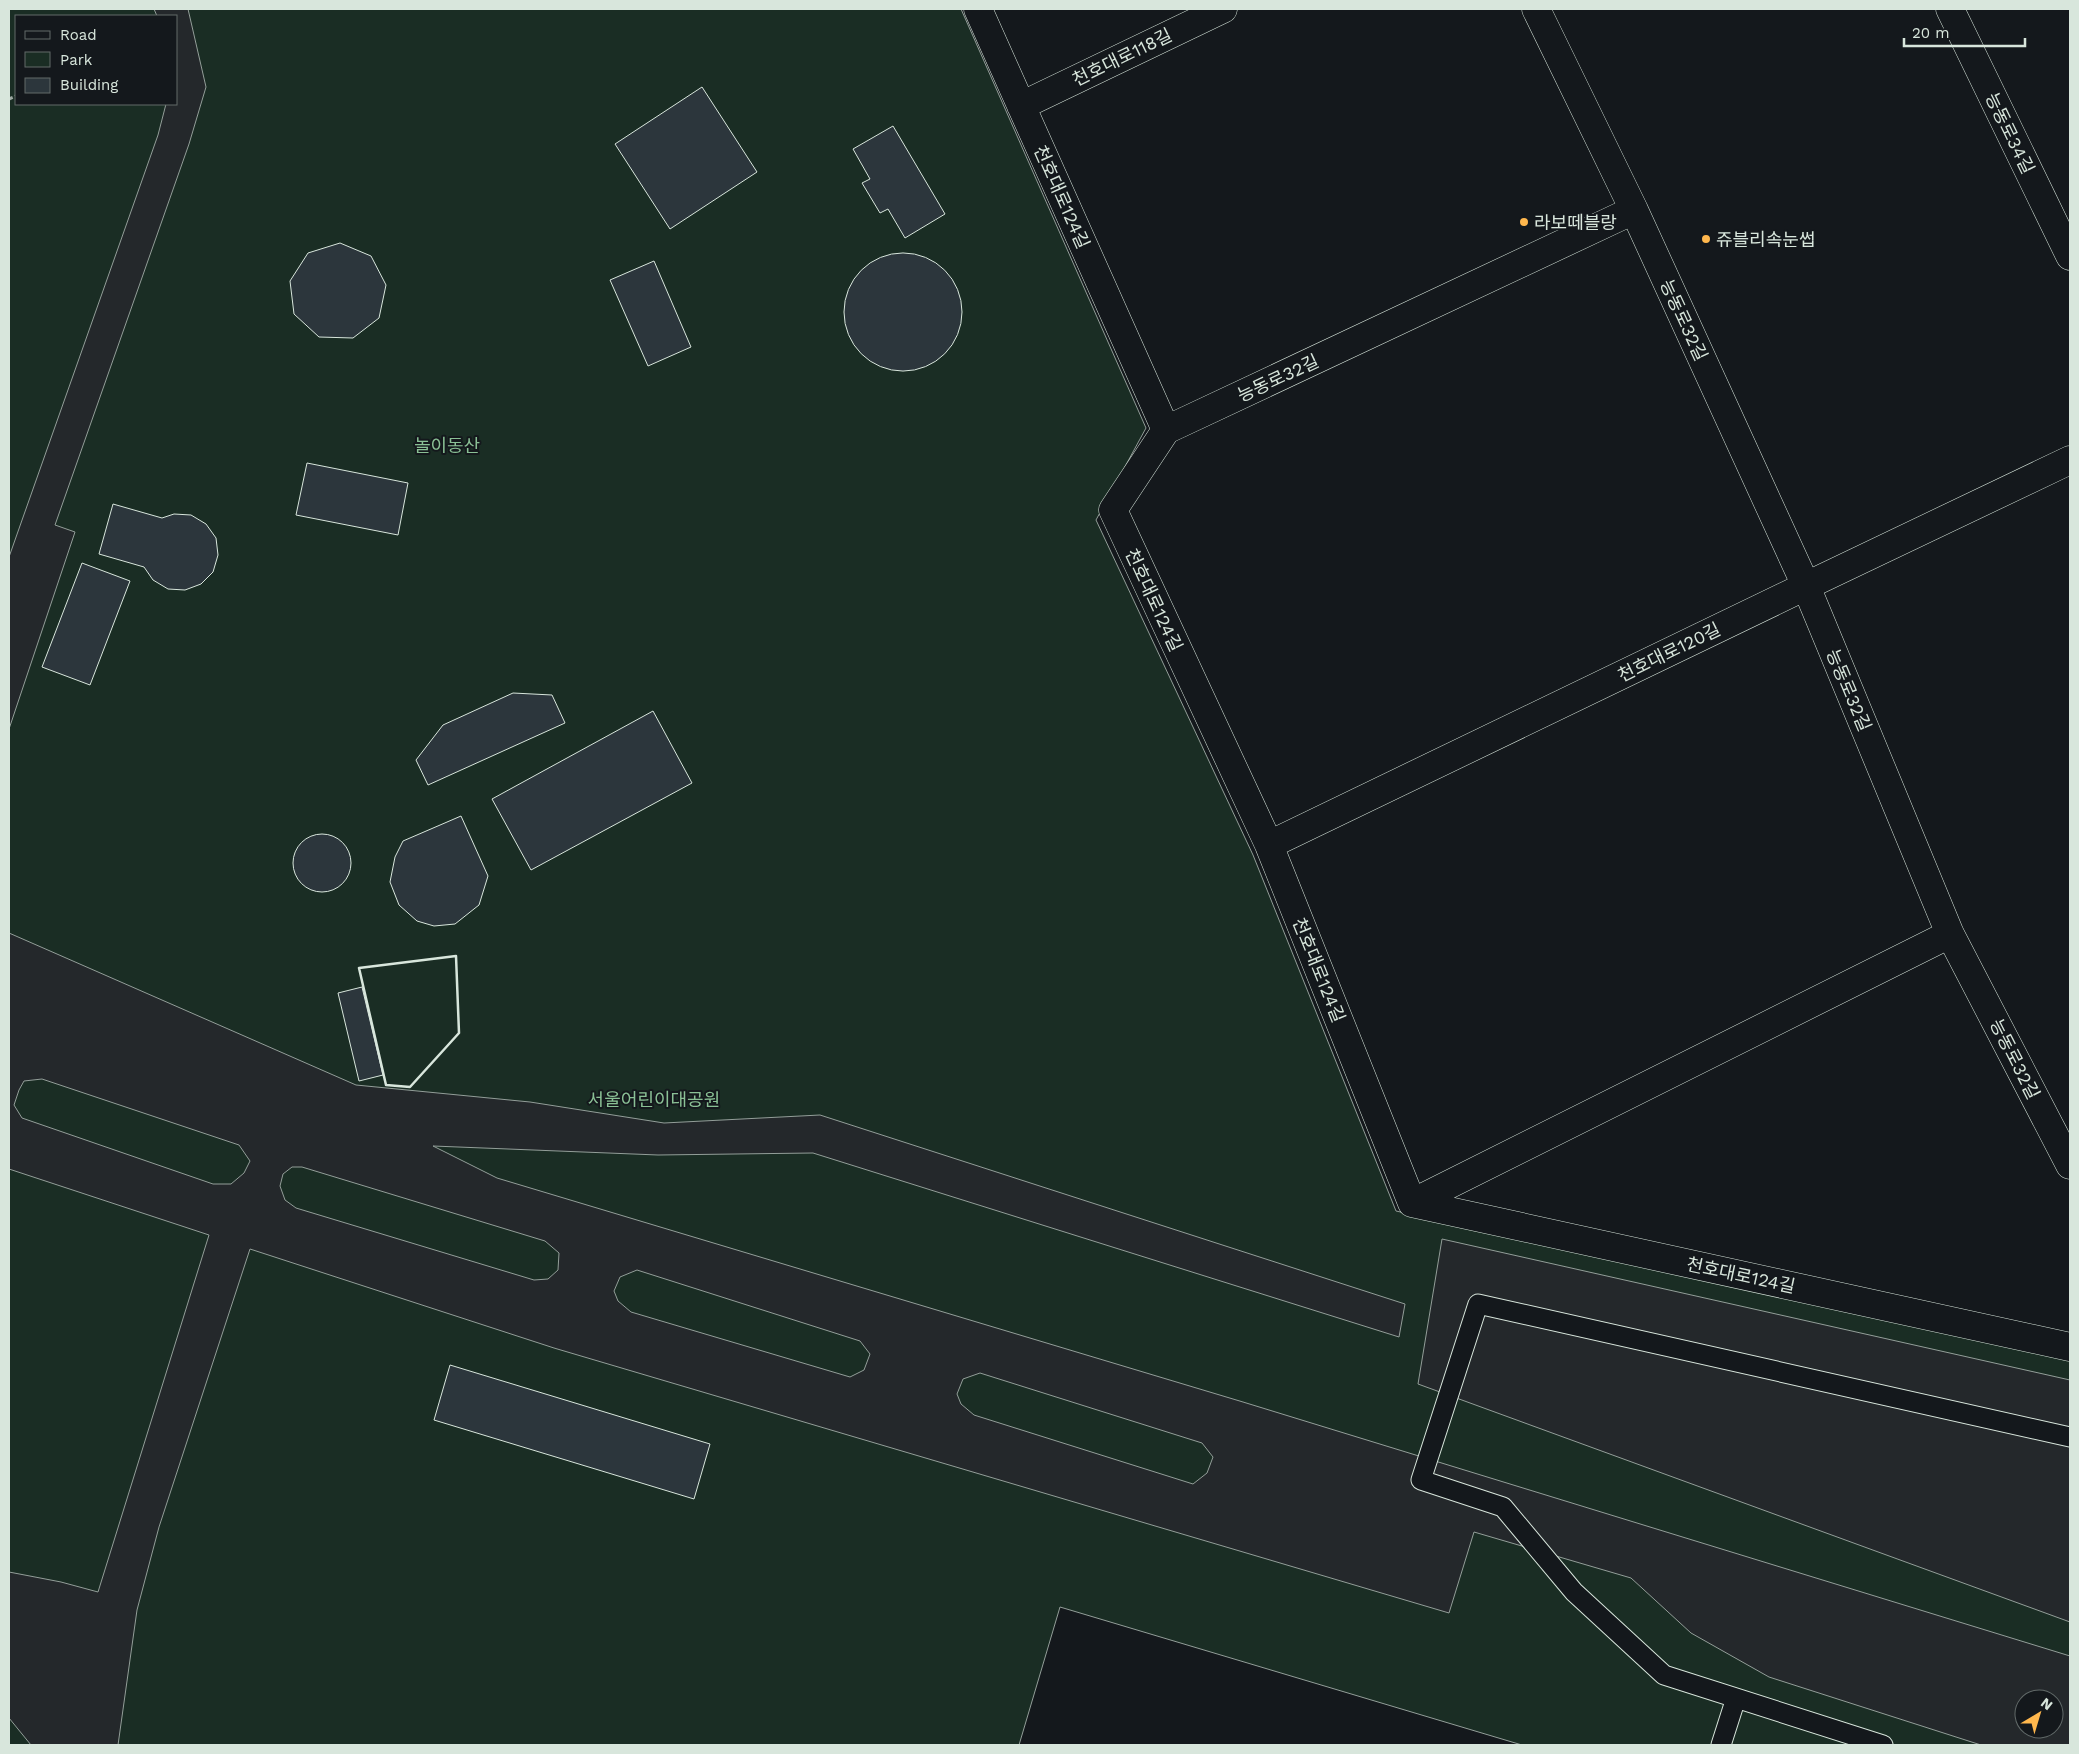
<svg xmlns="http://www.w3.org/2000/svg" width="2079" height="1754" font-family="'Work Sans','Noto Sans KR',sans-serif">
<style>
.green{fill:#1a2d24;stroke:#939e99;fill-rule:evenodd}
.parking{fill:#24282b;stroke:#939e99;fill-rule:evenodd}
.building{fill:#2c363c;stroke:#d8e6dc}
.lines{fill:none;stroke-linecap:round;stroke-linejoin:round}
.service-casing{stroke:#d8e6dc;stroke-width:21}
.minor-casing{stroke:#d8e6dc;stroke-width:29}
.path{stroke:#9da8a2;stroke-width:3;stroke-dasharray:4 2.5;stroke-linecap:butt}
.service{stroke:#14181c;stroke-width:19}
.minor{stroke:#14181c;stroke-width:28}
.wall{stroke:#d8e6dc;stroke-width:2.5}
.poi-dot{fill:#ffb74d;stroke:#14181c;stroke-width:2}
.labels{text-anchor:middle;dominant-baseline:central;stroke-width:4;stroke-linejoin:round;paint-order:stroke}
.street-label{font-size:18px;fill:#d8e6dc;stroke:#14181c}
.poi-label{font-size:18px;fill:#d8e6dc;stroke:#14181c;text-anchor:start}
.park-label{font-size:18px;fill:#8ac095;stroke:#14181c}
</style>
<rect width="100%" height="100%" fill="#14181c"/>
<path class="green" d="M9,9H961L1146,428L1096,520L1253,855L1396,1211L2070,1359V1745H1522L1060,1607L1019,1745H9ZM16,16H176V104H16ZM2024,1699H2054V1729H2024Z"/>
<path class="parking" d="M154,9H188L206,87L189,144L55,525L75,532L9,729V557L158,135L166,104H176V16H157Z
M9,933L356,1085L530,1102L664,1123L820,1115L1405,1304L1399,1337L813,1153L658,1155L433,1146L497,1178L1243,1402L2070,1656V1745H1981L1769,1677L1691,1633L1631,1578L1474,1532L1449,1613L554,1348L250,1249L159,1527L137,1610L118,1745H31L9,1718V1572L61,1582L98,1592L209,1235L9,1169ZM42,1079L239,1145L250,1161L244,1173L231,1184H213L22,1118L14,1105L19,1090L24,1081ZM292,1167H302L545,1241L559,1253L558,1270L548,1279L534,1280L296,1208L285,1200L280,1186L283,1174ZM637,1270L860,1341L870,1354L864,1370L850,1377L631,1312L618,1301L614,1291L620,1277ZM980,1373L1202,1443L1213,1457L1207,1473L1193,1484L974,1415L961,1404L957,1394L963,1379ZM2024,1699H2054V1729H2024Z
M1442,1239L2070,1380V1622L1418,1384Z"/>
<path class="building" d="M702,87L757,172L670,229L615,144Z
M893,126L945,214L905,238L888,209L880,213L862,183L870,179L853,149Z
M340,243L371,256L386,285L379,318L353,338L319,337L294,314L290,281L308,253Z
M844 312a59 59 0 1 1 118 0a59 59 0 1 1-118 0Z
M654,261L691,347L648,366L610,280Z
M307,463L408,483L398,535L296,515Z
M113,504L162,518L174,514L191,515L206,524L216,538L218,555L213,572L201,584L185,590L168,589L153,580L144,567L99,554Z
M82,563L130,581L90,685L42,667Z
M513,693L552,695L565,723L428,785L416,760L443,725Z
M653,711L692,783L531,870L492,799Z
M461,816L488,876L479,905L455,924L434,926L417,921L399,905L390,882L395,857L403,841Z
M293 863a29 29 0 1 1 58 0a29 29 0 1 1-58 0Z
M362,987L383,1075L359,1081L338,993Z
M450,1365L710,1444L694,1499L434,1420Z"/>
<g class="lines">
<defs>
<path id="service" d="M1721,1745L1736,1698
M1883,1745L1664,1675L1574,1592L1503,1507L1421,1480L1478,1304L2070,1437"/>
<path id="minor" d="M978,9L1166,430L1113,510L1269,845L1412,1203L2070,1347
M1536,9L1634,210L1806,586L1950,934L2070,1165
M1950,9L2070,256
M1021,106L1223,9
M1166,430L1634,210
M1269,845L1806,586L2070,460
M1412,1203L1950,934"/>
</defs>
<use href="#service" class="service-casing"/>
<use href="#minor" class="minor-casing"/>
<path class="path" d="M9,99L16,96"/>
<use href="#service" class="service"/>
<use href="#minor" class="minor"/>
<path class="wall" d="M456,956L459,1033L410,1087L386,1085L359,968Z"/>
</g>
<g class="poi-dot">
<circle cx="1524" cy="222" r="5"/>
<circle cx="1706" cy="239" r="5"/>
</g>
<g class="labels">
<g class="street-label">
<text transform="translate(1122 57) rotate(-26)">천호대로118길</text>
<text transform="translate(2010 133) rotate(64)">능동로34길</text>
<text transform="translate(1062 197) rotate(66)">천호대로124길</text>
<text transform="translate(1684 320) rotate(65)">능동로32길</text>
<text transform="translate(1278 378) rotate(-25)">능동로32길</text>
<text transform="translate(1154 600) rotate(65)">천호대로124길</text>
<text transform="translate(1669 652) rotate(-26)">천호대로120길</text>
<text transform="translate(1849 690) rotate(67)">능동로32길</text>
<text transform="translate(1319 970) rotate(68)">천호대로124길</text>
<text transform="translate(2015 1059) rotate(63)">능동로32길</text>
<text transform="translate(1741 1275) rotate(12)">천호대로124길</text>
</g>
<g class="poi-label">
<text x="1534" y="222">라보떼블랑</text>
<text x="1716" y="239">쥬블리속눈썹</text>
</g>
<g class="park-label">
<text x="447" y="445">놀이동산</text>
<text x="654" y="1099">서울어린이대공원</text>
</g>
</g>
<rect width="2079" height="1754" fill="none" stroke="#d8e6dc" stroke-width="20"/>
<rect x="15" y="15" width="162" height="90" fill="#14181c" stroke="#626a69"/>
<rect x="25" y="31" width="25" height="8" fill="#14181c" stroke="#626a69"/>
<text x="60" y="40" font-size="15" fill="#d8e6dc">Road</text>
<rect x="25" y="52" width="25" height="15" fill="#1a2d24" stroke="#626a69"/>
<text x="60" y="65" font-size="15" fill="#d8e6dc">Park</text>
<rect x="25" y="78" width="25" height="15" fill="#2c363c" stroke="#626a69"/>
<text x="60" y="90" font-size="15" fill="#d8e6dc">Building</text>
<g transform="translate(2039 1714) rotate(38)"><circle r="24" fill="#14181c" stroke="#626a69"/>
<path d="M0-4L9 19L0 12L-9 19Z" fill="#ffb74d"/>
<text y="-8" font-size="14" font-weight="bold" text-anchor="middle" fill="#d8e6dc">N</text>
</g>
<path d="M1904 38v8h121v-8" fill="none" stroke="#d8e6dc" stroke-width="2.5"/>
<text x="1912" y="38" font-size="15" fill="#d8e6dc" stroke="#14181c" stroke-width="4" paint-order="stroke">20 m</text>
</svg>
